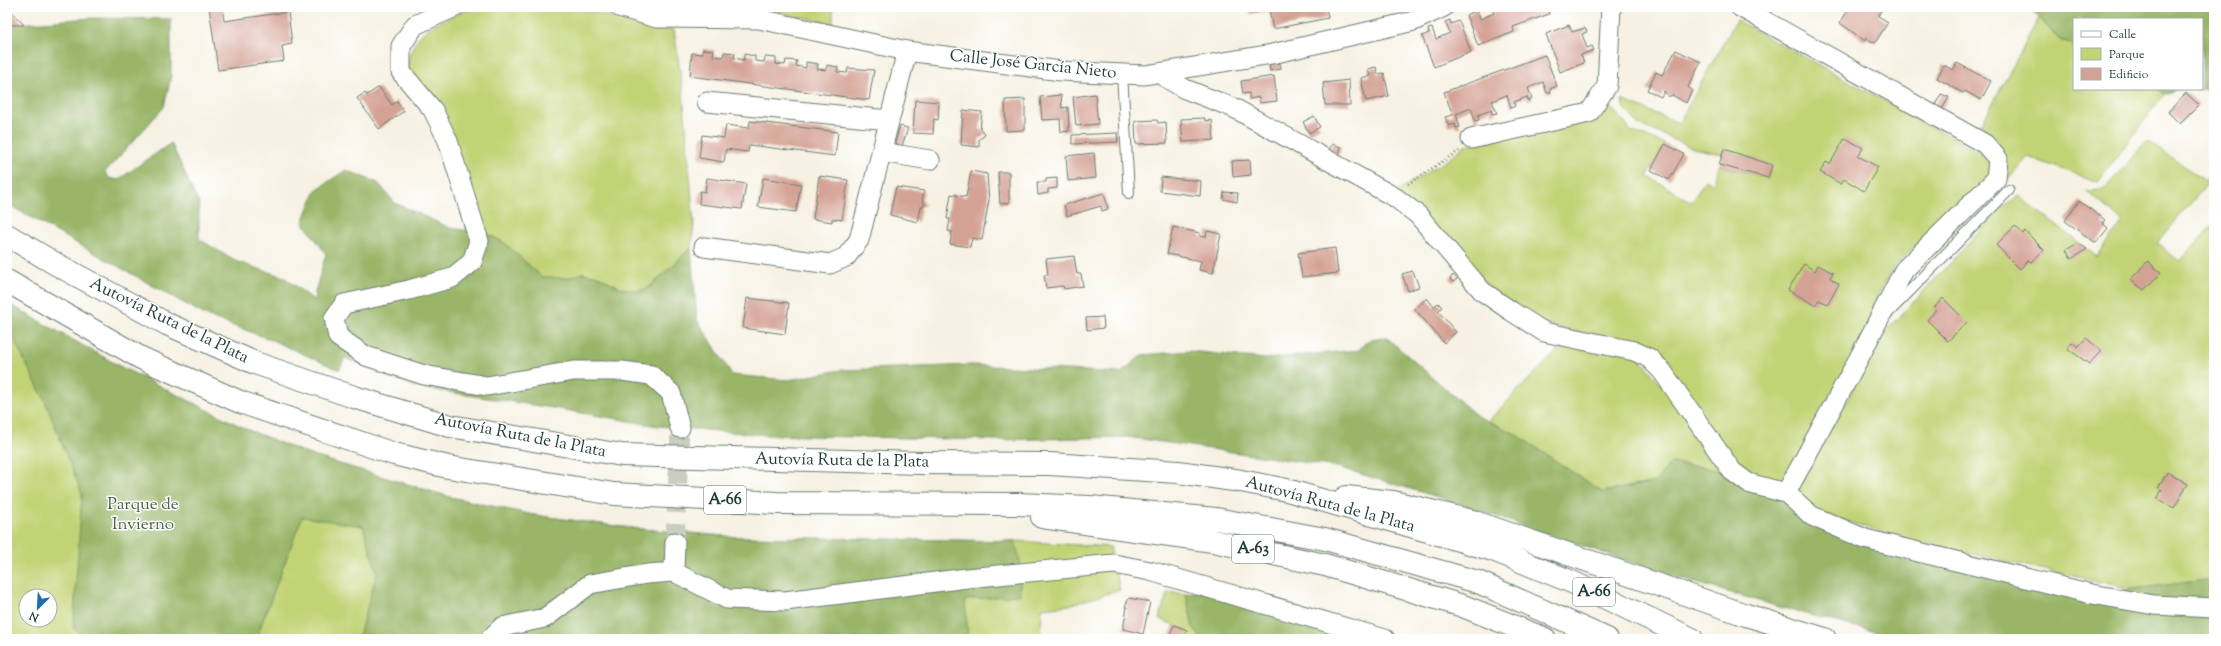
<svg xmlns="http://www.w3.org/2000/svg" width="2221" height="646" font-family="'Sorts Mill Goudy',serif">
<style>
.green{fill:#c2d376;stroke:#708855;fill-rule:evenodd}
.forest{fill:#99b567;stroke:#5c794e}
.building{fill:#d4a294}
.lines{fill:none;stroke-linecap:round;stroke-linejoin:round}
.street-tunnel{stroke:#cbcdbf;stroke-width:19;stroke-dasharray:19 10;stroke-linecap:butt}
.lane-casing{stroke:#6a7c71;stroke-width:12}
.street-casing{stroke:#6a7c71;stroke-width:21}
.highway-casing{stroke:#6a7c71;stroke-width:24}
.path{stroke:#6a7c71;stroke-width:2.5;stroke-dasharray:1 3;stroke-linecap:butt}
.lane{stroke:#fff;stroke-width:10}
.street{stroke:#fff;stroke-width:19}
.highway{stroke:#fff;stroke-width:22}
.labels{text-anchor:middle;dominant-baseline:central;stroke-width:3;stroke-linejoin:round;paint-order:stroke}
.shield{fill:#fff;stroke:#627771;stroke-width:1}
.shield-label{font-size:16px;font-weight:bold;fill:#1f3d34}
.street-label{font-size:17px;fill:#1f3d34;stroke:#fff}
.park-label{font-size:17px;fill:#486244;stroke:#fff}
</style>
<rect width="100%" height="100%" fill="#fff"/>
<filter id="ink" filterUnits="userSpaceOnUse"><feTurbulence type="fractalNoise" baseFrequency=".025" numOctaves="2"/><feDisplacementMap in="SourceGraphic" scale="8" xChannelSelector="R" yChannelSelector="G"/><feConvolveMatrix kernelMatrix="1 2 1 2 8 2 1 2 1" color-interpolation-filters="sRGB"/></filter>
<filter id="wash" filterUnits="userSpaceOnUse"><feTurbulence type="fractalNoise" baseFrequency=".012" numOctaves="4" result="noise"/><feDisplacementMap in="SourceGraphic" scale="16" xChannelSelector="R" yChannelSelector="G"/><feGaussianBlur stdDeviation="0.9" result="paint"/><feColorMatrix in="noise" values="0 0 0 0 0 0 0 0 0 0 0 0 0 0 0 0 0 1.4 0 .05"/><feComposite in="paint" operator="in"/></filter>
<g filter="url(#wash)">
<rect width="100%" height="100%" fill="#f6f1e2"/>
<path class="green" d="M473,7H571L598,13L642,27L674,30L683,92L694,225L691,248L651,286L639,291L621,288L602,278L582,273L567,278L542,277L503,242L485,233L407,67C413,26 440,23 473,7Z
M673,7H833V24L764,9Z
M2039,18L2060,40L2074,46V89H2156L2165,94L2098,182L2028,157L2005,183L2004,164L1977,132Z
M1736,20L1988,157L1992,164L1988,177L1895,266L1873,304V320L1788,477L1777,483L1743,474L1649,352L1534,321L1503,301L1395,192L1449,159L1465,145L1595,116L1609,104L1631,131L1665,144L1647,176L1692,202L1705,180L1713,184L1719,165L1768,178L1771,165L1724,149L1722,154L1693,148L1638,124L1623,106L1622,100L1679,123Z
M2147,141L2208,183L2157,243L2179,261L2214,224V579L2134,589L1902,539L1818,512L1795,494L1885,332L2003,207L2018,196L2097,257L2123,222L2087,191L2104,190Z
M7,303L121,367L246,429L310,455L450,497L533,515L631,528L735,537L1015,541L1110,547L1120,590L1069,605L1042,608L1041,639H7ZM26,596H50V620H26Z
M1570,338L1634,351L1732,471L1671,463L1655,482L1602,492L1514,433L1488,421Z
M1168,592L1186,594L1193,627L1202,639H1183L1187,630L1159,619Z"/>
<path class="forest" d="M2029,7H2214V100L2204,89H2177L2165,94L2156,89H2202V19H2074V46L2060,40Z
M89,18L171,19V77L164,107L105,172L109,178L118,180L171,143L199,204V239L235,261L284,277L315,301V292L326,254L303,222L316,190L346,170L378,183L395,203L450,228L485,233L503,242L542,277L567,278L582,273L595,275L621,288L639,291L651,286L691,248L697,319L732,375L788,380L841,370L973,365L1121,373L1142,355L1190,351L1265,359L1359,350L1367,341L1386,337L1477,416L1514,433L1602,492L1655,482L1671,463L1732,471L1812,516L2092,594L2214,579V639H1902L1790,610L1669,575L1444,499L1337,467L1127,437L999,440L766,435L658,426L553,408L415,387L345,358L339,370L272,340L205,315L7,204V25Z
M10,305L121,367L246,429L310,455L450,497L533,515L631,528L735,537L1015,541L1020,561V595L965,600L968,639H358L377,573L363,526L302,517L256,639H88L73,628L82,494L45,401L10,332Z
M1199,590L1353,639H1202L1193,627L1186,594Z"/>
<g id="blocks">
<path class="building" d="M7,7L24,25H7Z
M209,7H222L224,21L288,12L292,44L282,46L284,61L218,70Z
M1249,7H1326L1328,18L1273,29L1269,10L1250,14Z
M1476,7L1480,19L1494,13L1492,7H1550L1547,8L1549,14L1513,27L1514,32L1478,46L1466,15L1473,12L1472,9Z
M1850,7H1883L1878,16L1888,22L1875,43L1866,38L1865,41L1840,23Z
M1450,20L1451,24L1459,21L1471,52L1434,67L1422,36L1429,33L1428,29L1432,28L1436,39L1450,33L1445,22Z
M1569,25L1572,32L1585,28L1587,32L1582,34L1587,48L1592,46L1594,50L1581,55L1584,63L1560,72L1546,34Z
M703,49L714,50L713,56L723,57L724,52L735,53L734,58L744,60V54L755,56V61L764,62L765,57L776,58V64L785,65L786,60L797,61L796,66L806,68V62L818,64L817,69L826,70L827,65L838,67L837,72L847,73L848,68L874,70L869,100L690,76L692,53L702,54Z
M1676,50L1701,62L1688,87L1692,90L1686,103L1672,95L1668,97L1664,91L1661,97L1647,90L1656,72L1662,75Z
M1545,55L1557,86L1550,89L1551,92L1547,93L1543,82L1528,88L1532,99L1528,101L1527,97L1514,102L1515,106L1511,108L1507,95L1492,101L1497,113L1492,114L1491,110L1478,115L1479,120L1475,121L1471,108L1456,114L1460,127L1456,128L1455,124L1449,126L1445,117L1453,115L1444,92Z
M1280,63L1281,69L1270,71L1269,64Z
M1957,63L1991,81L1981,100L1965,91L1963,93L1937,78L1944,65L1953,70Z
M1376,67L1378,74L1384,73L1389,96L1366,101L1361,78L1370,76L1368,69Z
M1274,76L1277,101L1260,103L1259,97L1249,99V93L1243,94L1241,81Z
M1349,80L1350,105H1325L1323,83Z
M379,87L392,105L397,101L404,111L379,129L357,98L365,93L367,95Z
M2186,93L2199,105L2180,124L2168,112Z
M1095,94L1098,124L1076,126L1073,97Z
M1941,94L1949,97L1940,113L1933,109Z
M1061,95L1062,108L1068,107L1069,131L1061,132L1060,119L1042,120L1040,97Z
M1025,99V130L1006,131L1005,100Z
M915,100L939,102L938,120L934,119L933,134L913,133Z
M963,110L982,112L980,129L985,133L984,136L979,139V147L961,145Z
M1314,116L1320,127L1309,133L1303,122Z
M1205,118V121L1212,120L1214,140L1183,142L1181,119Z
M1157,120L1158,123L1166,122L1167,143L1136,144L1135,121Z
M750,121L838,132L835,156L749,145L748,152L726,149L724,162L699,158L702,135L724,138L726,125L749,128Z
M900,126L908,128L902,146L895,143Z
M1117,133L1118,142L1072,144V135Z
M1845,138L1863,148L1858,156L1878,167L1864,191L1844,179L1841,184L1820,172L1826,162L1830,164Z
M1332,144L1341,147L1339,155L1328,152Z
M1665,144L1684,154L1669,180L1651,170Z
M1724,149L1772,165L1768,178L1719,165Z
M1094,153L1096,178L1068,181L1066,156Z
M1250,160L1251,175L1233,177L1232,161Z
M971,171L987,174L989,200L982,240L972,238L970,247L950,244L952,232L948,231L950,219H947L951,194L966,197Z
M998,172H1009V203L1000,204Z
M819,176L848,180L842,220L832,219V222L813,219Z
M1161,177L1201,181L1200,196L1160,191Z
M707,178L746,184L742,209L699,204L700,191L705,192Z
M763,178L801,184L796,212L758,207Z
M1057,178V188L1048,189V193L1038,195L1037,182H1046V179Z
M896,187L924,191L922,199L925,205L921,207L918,222L890,215Z
M1224,192L1238,193L1237,202L1223,199Z
M1104,193L1108,209L1102,211L1101,206L1067,216L1064,205Z
M2079,201L2105,220L2102,223L2108,228L2096,243L2065,221Z
M2015,226L2023,234L2025,231L2044,250L2031,262L2028,260L2020,269L1996,245Z
M1173,227L1200,233V236L1206,237L1207,231L1221,234L1213,273L1199,270L1201,261L1167,254Z
M2078,243L2087,249L2071,259L2066,250Z
M1335,248L1338,273L1302,277L1298,253Z
M1074,256L1077,274H1081L1083,286L1064,289L1063,286L1046,288L1044,275H1048L1046,259Z
M2148,261L2161,273L2144,290L2130,280Z
M1804,264L1815,271L1818,265L1833,273L1830,278L1839,284L1828,304L1819,300L1815,305L1788,290Z
M1413,271L1419,287L1408,291L1402,274Z
M1453,275L1457,279L1453,282L1450,279Z
M747,298L789,303L785,334L743,328Z
M1427,298L1434,307L1438,303L1442,307L1438,311L1456,332L1444,343L1415,309Z
M1943,298L1967,322L1948,341L1927,320L1936,310L1934,308Z
M1103,317L1104,328L1087,330L1086,318Z
M2086,338L2101,351L2089,364L2067,348L2072,342L2078,347Z
M2167,472L2188,484L2174,508L2157,499L2162,490L2158,488Z
M1129,598L1150,602L1143,634L1123,629L1127,607L1125,606Z
M1174,625L1187,630L1183,639L1169,637Z"/>
</g>
</g>
<g filter="url(#ink)">
<use href="#blocks" fill-opacity="0" stroke="#6a7c71" stroke-width="1"/>
<g class="lines">
<path class="street-tunnel" d="M675,542L680,428"/>
<defs>
<path id="lane" d="M1122,74L1129,193
M1888,313L2009,190"/>
<path id="street" d="M455,7L415,25L401,46V72L433,110L448,141L479,241L472,262L452,278L409,290L344,304L334,318L338,337L366,356L424,375L487,386L574,371H622L651,375L671,393L680,428
M619,7L657,18L759,19L907,51L1061,71L1145,75L1272,54L1414,21L1444,7
M1740,7L1985,144L1998,159L1996,179L1904,270L1860,356L1786,493
M1158,73L1185,89L1234,108L1396,198L1418,215L1482,291L1511,311L1544,332L1634,351L1649,358L1662,371L1732,471L1748,483L1786,493L1812,516L1865,539L2092,594L2154,605L2214,608
M707,102L889,120
M1471,139L1589,113L1607,86L1611,7
M881,152L930,160
M704,247L830,264L846,257L859,240L907,51
M674,572L675,542
M490,639L502,627L545,618L590,584L647,574L674,572L727,599L785,601L967,578L1114,564L1150,571L1385,639"/>
<path id="highway" d="M7,235L54,263L167,324L255,363L354,397L450,426L622,455L921,463L1049,464L1178,472L1241,481L1287,490L1493,550L1572,582L1692,639
M7,281L141,358L240,402L394,454L448,467L614,494L777,503L1018,504L1090,507L1216,519L1325,539L1478,582L1607,639
M1346,497L1393,502L1472,521L1746,615L1825,639
M1042,517L1213,541L1325,565L1463,606L1545,639"/>
</defs>
<use href="#lane" class="lane-casing"/>
<use href="#street" class="street-casing"/>
<use href="#highway" class="highway-casing"/>
<path class="path" d="M1408,184L1459,151"/>
<use href="#lane" class="lane"/>
<use href="#street" class="street"/>
<use href="#highway" class="highway"/>
</g>
</g>
<g class="labels">
<g class="shield">
<rect x="704" y="486" width="42" height="28" rx="3"/>
<rect x="1232" y="535" width="42" height="28" rx="3"/>
<rect x="1573" y="578" width="42" height="28" rx="3"/>
</g>
<g class="shield-label">
<text x="725" y="500">A-66</text>
<text x="1253" y="549">A-63</text>
<text x="1594" y="592">A-66</text>
</g>
<g class="street-label">
<text transform="translate(1033 65) rotate(6)">Calle José García Nieto</text>
<text transform="translate(169 321) rotate(26)">Autovía Ruta de la Plata</text>
<text transform="translate(520 436) rotate(11)">Autovía Ruta de la Plata</text>
<text transform="translate(842 461) rotate(1)">Autovía Ruta de la Plata</text>
<text transform="translate(1330 505) rotate(15)">Autovía Ruta de la Plata</text>
</g>
<g class="park-label">
<text x="143" y="505">Parque de<tspan x="143" dy="20">Invierno</tspan></text>
</g>
</g>
<rect width="2221" height="646" fill="none" stroke="#fff" stroke-width="24"/>
<rect x="2073" y="18" width="130" height="72" fill="#ffffff" stroke="#a5b1ae"/>
<rect x="2081" y="31" width="20" height="6" fill="#ffffff" stroke="#a5b1ae"/>
<text x="2109" y="38" font-size="12" fill="#1f3d34">Calle</text>
<rect x="2081" y="48" width="20" height="12" fill="#c2d376" stroke="#a5b1ae"/>
<text x="2109" y="58" font-size="12" fill="#1f3d34">Parque</text>
<rect x="2081" y="68" width="20" height="12" fill="#d4a294" stroke="#a5b1ae"/>
<text x="2109" y="78" font-size="12" fill="#1f3d34">Edificio</text>
<g transform="translate(38 608) rotate(204)"><circle r="19" fill="#ffffff" stroke="#a5b1ae"/>
<path d="M0-3L7 15L0 10L-7 15Z" fill="#1f6fb2"/>
<text y="-6" font-size="11" font-weight="bold" text-anchor="middle" fill="#1f3d34">N</text>
</g>
</svg>
